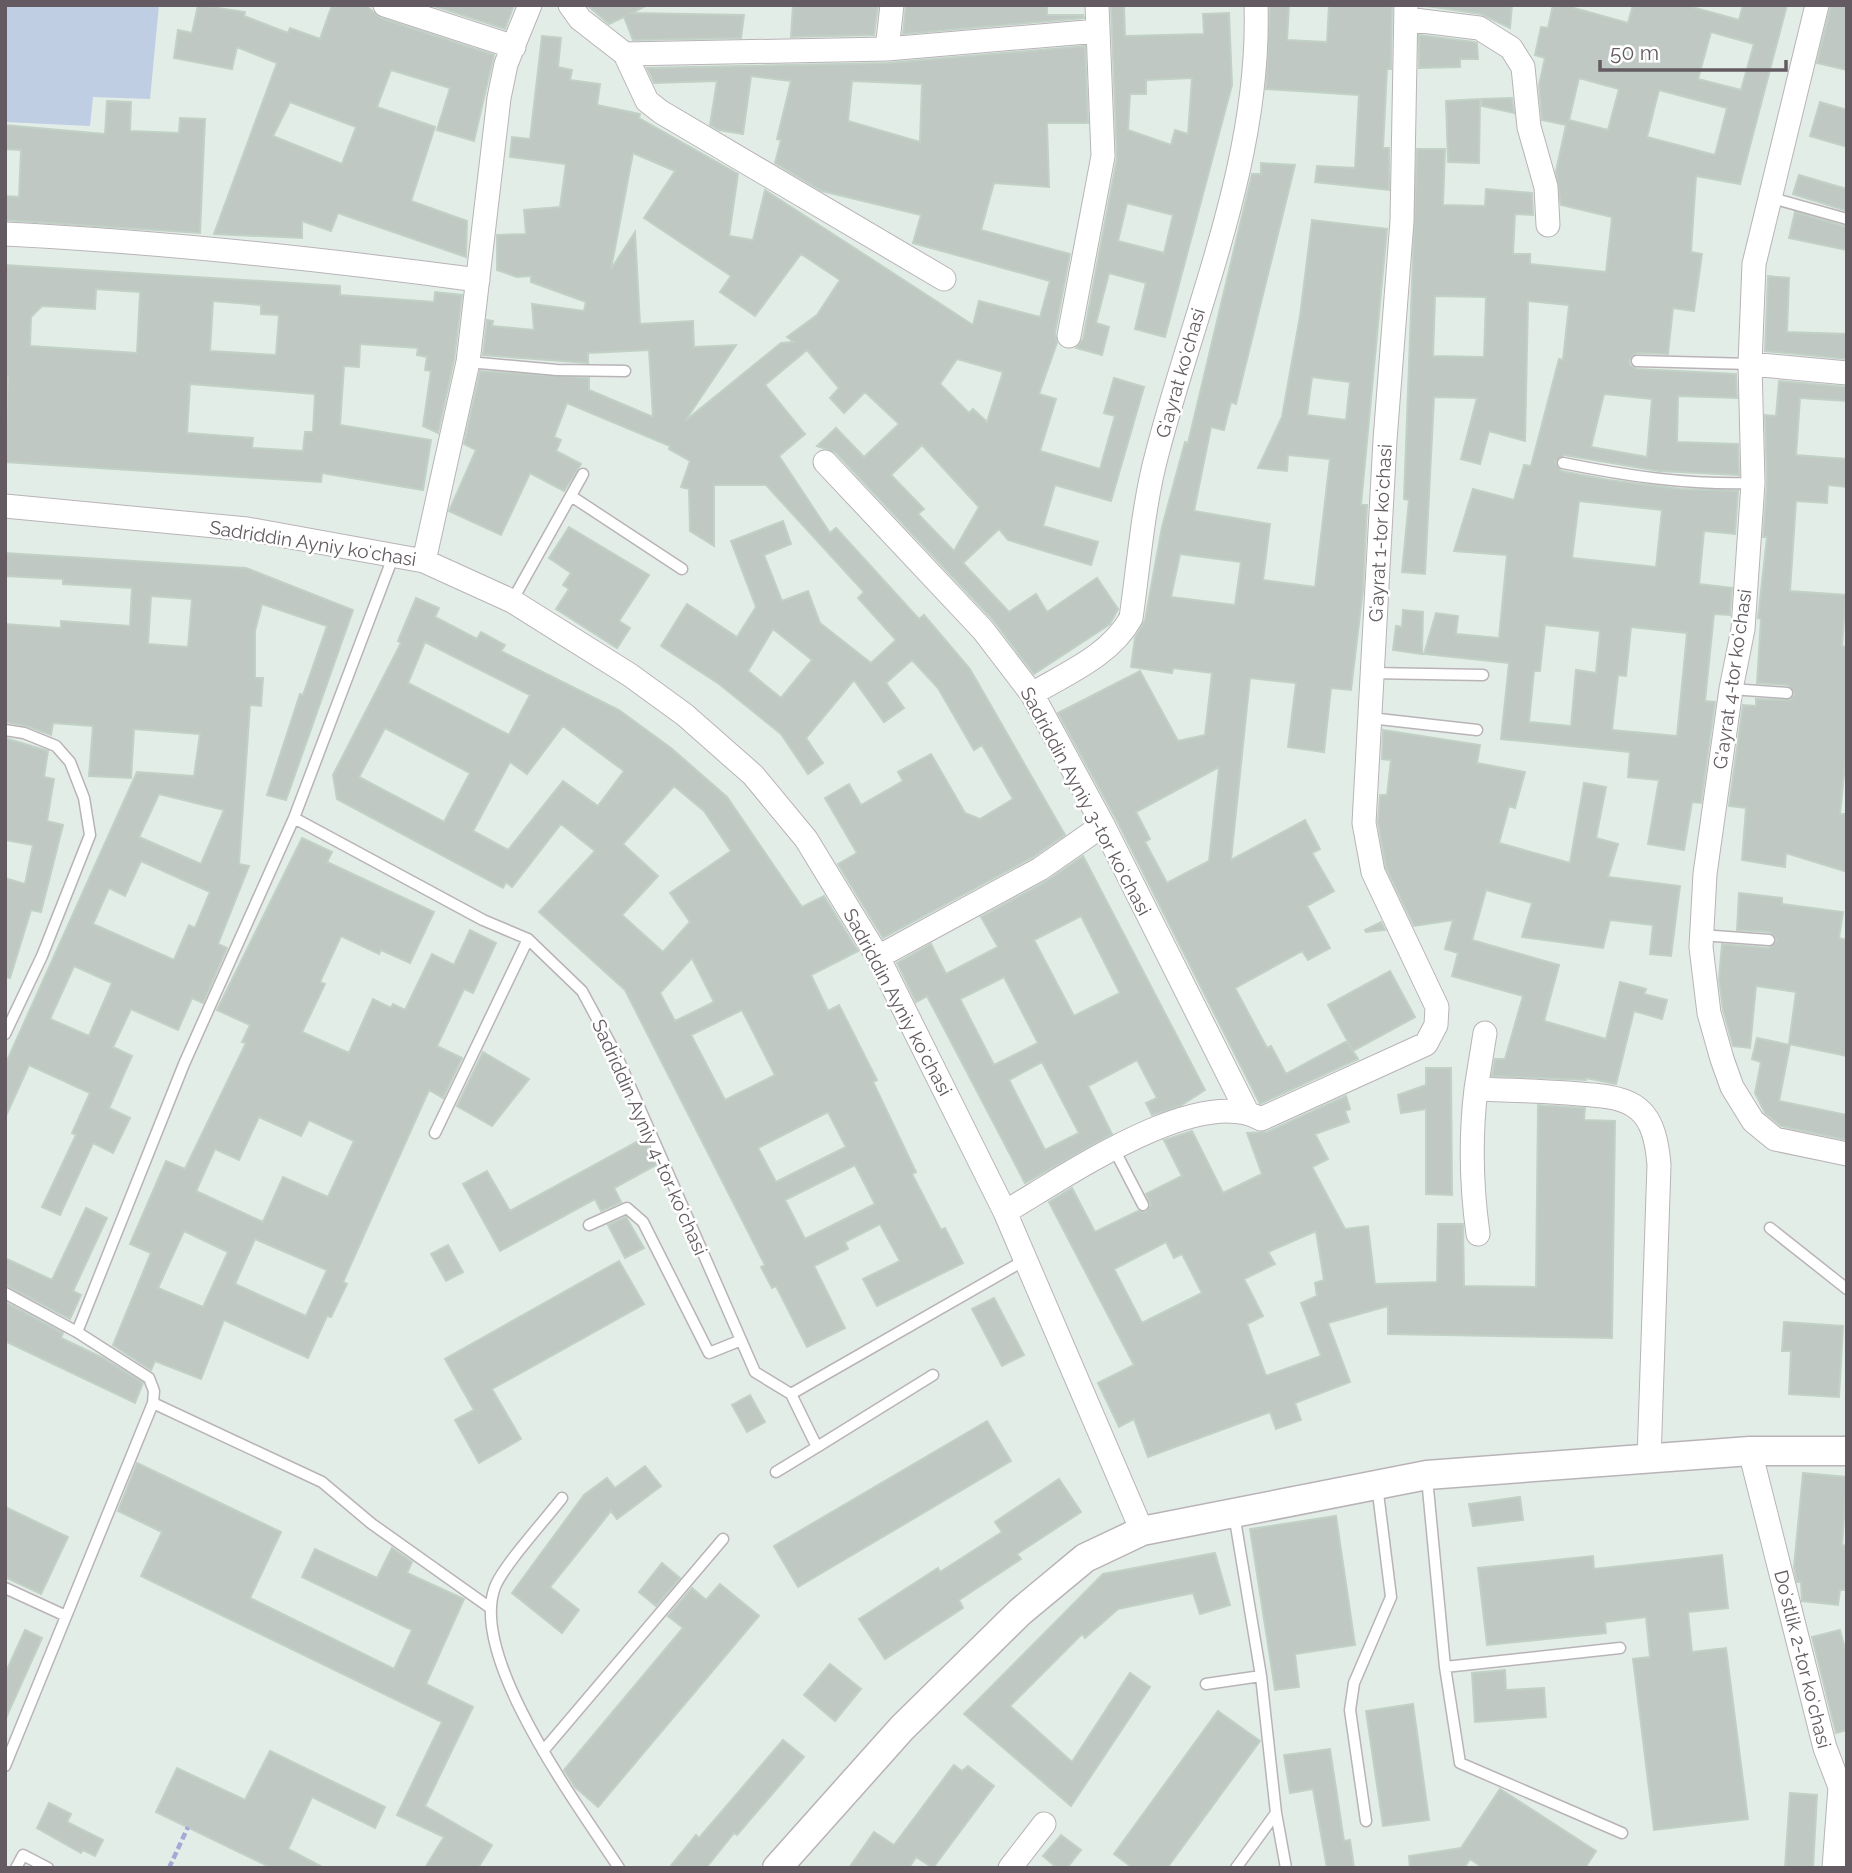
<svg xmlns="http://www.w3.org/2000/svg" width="1852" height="1873" font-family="Raleway,sans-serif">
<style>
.green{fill:#c0cee4}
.building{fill:#bfc8c2;stroke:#c1d1c6;stroke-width:2;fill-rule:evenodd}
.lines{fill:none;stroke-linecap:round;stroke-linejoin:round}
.service-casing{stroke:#b9b3b8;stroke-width:13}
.minor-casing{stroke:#b9b3b8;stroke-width:25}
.tertiary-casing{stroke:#b9b3b8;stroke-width:31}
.path{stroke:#a4aad5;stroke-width:4.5;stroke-dasharray:7 3.5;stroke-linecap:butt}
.service{stroke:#fff;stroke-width:10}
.minor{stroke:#fff;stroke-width:23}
.tertiary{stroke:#fff;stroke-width:28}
.labels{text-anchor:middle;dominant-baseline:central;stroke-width:5;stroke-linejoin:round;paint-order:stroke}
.street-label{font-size:19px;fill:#635b61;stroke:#fff}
</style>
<rect width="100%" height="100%" fill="#e3ede7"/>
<path class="green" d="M5,5H159L150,99L93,97L90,126L5,122Z"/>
<path class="building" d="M198,5L245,12L244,16L288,33L290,28L320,39L332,5H365L381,18L494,55L474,141L437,130L450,88L391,70L377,107L435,127L411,201L467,221L466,257L338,213L331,231L302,221V238L214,234L277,63L237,47L232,69L174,58L178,30L192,33ZM290,102L356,127L342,164L273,136Z
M431,5H514L505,29Z
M587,5H647L632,13L744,15L741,38L633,40L624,17L609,24Z
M793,5H878L874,35L791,37Z
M906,5H1047V15H1083L1084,18L903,34Z
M1111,5H1124L1125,36L1204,34L1203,14L1229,13L1232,85L1165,337L1135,329L1146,283L1109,273L1096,323L1109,327L1102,355L1076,348L1083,339L1117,158ZM1192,78L1188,134L1175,130L1171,145L1128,130L1130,94H1146V80ZM1127,203L1173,215L1164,253L1118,241Z
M1270,5H1289L1287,40L1327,42L1329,5H1392L1391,69H1387L1383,148H1389V190L1315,182L1317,166L1355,168L1359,95L1266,89Z
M1420,5H1512L1510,28L1481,14Z
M1553,5H1575L1574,8L1628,23L1633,5H1685L1739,20L1743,5H1787L1740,184L1696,176L1691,252L1702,254L1694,311L1673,308L1668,354L1637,353L1629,360L1630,365L1637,369L1736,374L1737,398L1678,396L1677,442L1738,444L1739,475L1659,471L1564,455L1555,462L1561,471L1609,480L1681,489L1738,491L1735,534L1704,531L1699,584L1732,588L1730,615L1714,614L1705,701L1715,702L1701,803L1692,802L1684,850L1648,844L1659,780L1628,777L1630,752L1501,739L1509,663L1424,654L1436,613L1458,616L1456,634L1499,638L1507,555L1454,551L1473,489L1514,500L1524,465L1531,466L1559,359L1563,360L1569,305L1528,301L1525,441L1489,431L1480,464L1461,459L1477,398L1434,397L1425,574L1402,572L1409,500L1404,499L1417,149H1445L1443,205L1485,206L1486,189L1532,193L1533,215L1515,214L1513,254H1530V264L1606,272L1612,217L1561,205L1556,171L1566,125L1542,120L1539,85L1545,58L1535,55L1541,27L1548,28ZM1711,32L1754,44L1741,90L1698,79ZM1579,78L1619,89L1608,130L1569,120ZM1659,90L1727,108L1715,155L1647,137ZM1435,296L1486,297L1484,357L1433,356ZM1604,394L1652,399L1647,457L1591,447ZM1579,501L1662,510L1656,567L1572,558ZM1545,625L1600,631L1596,673L1576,670L1571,726L1529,722L1534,671H1540ZM1631,627L1687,633L1677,736L1612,730L1618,675L1626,676Z
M1831,5H1847V70L1817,63Z
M1419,35L1474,42L1477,43L1478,59H1460V67L1419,68Z
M542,36L561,38L558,67L572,70L570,80L600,84L597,105L640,114L639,118L738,174L729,236L753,240L765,190L973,325L979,301L1040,317L1050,281L913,243L921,215L822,191L775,163L781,140L777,139L791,81L751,76L743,134L719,130L710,125L717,81L654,83L647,68L887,63L1085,46L1088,123H1047L1049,187L994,183L981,230L1070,254L1055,333L1057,343L1039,394L1056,399L1040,451L1100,469L1115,416L1104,413L1114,378L1144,387L1111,501L1055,485L1043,526L1098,542L1091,565L1008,540L999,529L963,563L1009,612L1036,594L1047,612L1097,578L1118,609L1110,624L1034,674L993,620L835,452L817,446L836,428L864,457L899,424L865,392L844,413L830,398L839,388L807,350L765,385L805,434L779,456L830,533L836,528L919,619L924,615L970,669L1065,835L1033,857L883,938L838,864L857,853L825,798L849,784L861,805L903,781L898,772L931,754L965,813L980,819L1013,799L982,745L974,750L938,688L912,660L886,683L904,708L884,722L854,680L806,738L823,763L808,774L781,734L719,684L661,646L687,604L737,637L756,607L731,541L783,521L791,544L764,555L782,601L808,591L820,623L871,663L896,640L858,598L864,592L766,485H714V546L690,531L689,489L681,487L690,461L669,449L670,446L567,403L554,437L561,440L556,451L581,464L564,491L530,473L501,535L449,511L476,450L464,444L480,371L589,378V390L653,417L649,350L588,353V363L483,355L487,320L493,321L492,326L534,330L532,304L584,311L586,302L531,282V276L517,277L497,270V235L526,234L524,210L560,207L566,164L510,157L512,137L530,139ZM852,81L922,84L920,142L848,121ZM633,153L675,171L644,218L731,276L720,292L755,316L801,254L840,280L817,315L787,337L794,342L781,343L685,421L736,345L694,347L693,321L640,324L635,232L611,269ZM957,359L1003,372L987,422L973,409L969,413L940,384ZM922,445L979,507L954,551L918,514L924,509L891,475ZM773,629L812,660L781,698L748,671Z
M1512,98L1514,113L1482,106V99Z
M1480,99L1479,163L1448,162L1446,101Z
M107,101L131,102L130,131L179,133L180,118L205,119L200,233L5,220V196L19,197L21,150L5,149V125L105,134Z
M1820,102L1847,110V147L1810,136Z
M1261,163L1295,165L1236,404L1231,402L1224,430L1211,427L1194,511L1270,524L1263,580L1315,587L1330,459L1288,455L1287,471L1258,468L1282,417L1300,316L1312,220L1387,229L1361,505H1367L1363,590L1351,690L1331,688L1324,752L1288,747L1296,683L1250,678L1231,860L1305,820L1320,849L1312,853L1334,891L1307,906L1330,948L1308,960L1302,951L1235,988L1267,1048L1271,1046L1286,1074L1347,1041L1358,1059L1260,1104L1116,819L1058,713L1140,671L1178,741L1205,735L1212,673L1173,668L1172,673L1131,667L1135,638L1145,620L1162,527L1185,442L1188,443L1252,174H1261ZM1312,377L1350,382L1346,420L1307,415ZM1180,554L1241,562L1235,605L1171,597ZM1219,767L1209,861L1167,883L1145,842L1150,839L1136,812Z
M1799,175L1847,189V211L1793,194Z
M1795,212L1847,227V250L1789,238Z
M5,265L340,286V295L434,302L435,292L462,295L454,360L438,433L423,426L431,371L425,370L427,357L417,355L418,348L360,344L359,367L344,366L340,425L431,440L423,490L322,473L321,482L5,462L8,376H5ZM96,289L140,292L137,353L30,346L31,317L42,306L95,309ZM213,301L261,305V314L279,315L276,355L210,351ZM190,384L315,394L313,432H305L303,451L252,448L253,438L187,433Z
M1768,276L1789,278L1787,332L1847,334V359L1765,351Z
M1779,381L1847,387V401L1800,398L1796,455L1847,459V487L1828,485L1827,503L1796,501L1790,591L1846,595L1842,646L1847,647V745L1840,814H1847V872L1786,853L1785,867L1742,860L1746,808L1729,806L1743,705L1756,706V699L1790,700L1795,694L1788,685L1757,683L1761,619L1758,618L1767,537H1763L1767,484L1765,415L1776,416Z
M569,527L649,575L619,621L630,628L617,648L556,609L569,589L563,585L571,573L549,558Z
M5,553L246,568L353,610L286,800L267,795L300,694L303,695L327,626L262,604L255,631V678H263L261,706L250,705L239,864L249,866L218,944L227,948L203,1003L192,998L178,1030L131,1009L113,1047L132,1056L109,1108L130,1118L113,1153L93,1143L60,1215L42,1207L76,1135L72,1133L90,1093L29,1065L5,1118V1065L137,772L194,776L200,734L134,729L131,778L89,776L93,726L53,723L51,735L27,726L5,722V624L61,628V621L130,626L132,588L63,584V579L5,576ZM151,596L192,599L188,647L148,644ZM159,794L224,810L201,864L139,837ZM141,861L210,892L195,928L189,925L174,960L93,924L109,888L125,896ZM74,966L112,983L89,1036L50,1019Z
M416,598L439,608L435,617L477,639L481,632L505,645L501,651L619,710L671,748L727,797L802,907L824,896L858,951L811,975L828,1011L839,1005L877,1080L873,1082L916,1172L912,1174L941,1230L945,1228L963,1263L877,1306L863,1279L900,1261L880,1224L845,1242L848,1249L814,1266L845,1328L807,1347L776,1286L772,1288L761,1267L765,1265L625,990L539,912L595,851L561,824L512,887L506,882L503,888L337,799L333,775L401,643L398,641ZM425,642L530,695L509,735L408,683ZM563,726L624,771L598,806L563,781L508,850L473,831L510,762L527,774ZM385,728L470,773L444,822L359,777ZM674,786L704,811L731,851L670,893L690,922L663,952L622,915L658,876L623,844ZM692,958L714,1002L675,1021L660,993ZM742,1010L775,1075L725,1100L691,1035ZM828,1112L846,1147L776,1182L758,1148ZM855,1165L875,1204L805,1239L785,1200Z
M1403,610L1423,612L1422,654L1393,650L1396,626L1402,627Z
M1383,730L1480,745L1477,763L1525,772L1515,808L1509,806L1499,843L1570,863L1584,783L1606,787L1596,838L1618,844L1608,877L1680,886L1671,956L1650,954L1653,925L1610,920L1603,948L1522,937L1532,903L1486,890L1472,940L1559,965L1544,1021L1606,1039L1620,982L1646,989L1644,994L1667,1000L1662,1019L1634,1011L1616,1084L1586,1078V1080L1492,1076L1495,1059H1505L1523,996L1452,976L1458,953L1445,949L1453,920L1414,926L1386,868L1378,822L1380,795H1387L1391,760L1382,759Z
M5,738L48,751L44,777L54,779L47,821L63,825L41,912L31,910L10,978L5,977V878L25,884L33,845L5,840Z
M302,838L332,852L327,862L434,912L410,963L381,950L379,954L341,936L320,982L325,984L302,1032L349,1053L373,999L391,1008L393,1004L405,1010L432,954L454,965L470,930L496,943L473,993L464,989L437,1046L462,1058L443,1098L429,1090L343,1282L347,1284L331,1317L327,1316L308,1358L224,1320L201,1379L155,1361L151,1370L113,1345L151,1253L130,1244L166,1161L185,1169L246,1043L242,1042L250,1025L217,1010ZM259,1117L301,1136L309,1120L354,1141L328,1197L283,1177L263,1222L196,1191L215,1149L239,1160ZM184,1231L228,1252L203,1307L158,1288ZM255,1239L327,1270L306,1316L235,1284Z
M1083,856L1205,1090L1180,1106L1152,1115L1146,1103L1157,1098L1137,1060L1088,1086L1112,1134L1025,1183L927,996L916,1002L897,963L931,944L946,974L998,947L981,917L1047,881ZM1081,916L1120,993L1074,1016L1034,940ZM1004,977L1038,1043L994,1065L960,999ZM1042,1062L1079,1133L1045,1150L1009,1080Z
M1739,893L1782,898V904L1843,912L1839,938L1847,940V1056L1789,1044L1796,992L1756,986L1750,1048L1733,1046L1723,1010L1719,979L1722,944L1769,948L1777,940L1770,932L1737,930Z
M1381,922L1385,930L1366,932L1365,930Z
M1390,971L1415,1017L1353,1051L1328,1005Z
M1757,1038L1790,1045L1779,1101L1847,1115V1140L1781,1126L1765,1113L1755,1093L1761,1062L1752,1059Z
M483,1052L529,1079L492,1126L457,1106Z
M1426,1068H1451L1452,1195L1426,1194V1109L1401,1113L1398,1095L1426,1085Z
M1346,1096L1350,1109L1345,1111L1349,1122L1315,1134L1328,1159L1312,1167L1345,1229L1368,1226L1375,1284L1437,1282L1438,1224H1463L1464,1286L1536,1287L1538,1105L1585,1108L1584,1120L1615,1121L1612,1338L1388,1334V1306L1328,1323L1350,1382L1295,1403L1301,1420L1276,1429L1270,1412L1148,1457L1134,1419L1119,1427L1098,1383L1134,1365L1049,1202L1072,1188L1095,1232L1138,1211L1146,1212L1151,1205L1146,1194L1182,1176L1164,1140L1192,1131L1223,1193L1262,1174L1247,1133L1267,1132ZM1316,1231L1324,1280L1315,1283L1317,1296L1301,1303L1321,1356L1266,1376L1247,1324L1263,1316L1244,1279L1275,1264L1268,1252ZM1166,1242L1174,1258L1182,1254L1202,1293L1142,1323L1114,1269Z
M644,1138L656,1165L614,1188L621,1202L601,1211L595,1199L500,1251L463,1184L487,1171L510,1211Z
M86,1208L107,1218L73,1291L81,1295L70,1319L5,1285V1258L52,1280Z
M626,1217L644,1248L625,1258L608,1225Z
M448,1245L463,1272L446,1281L431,1254Z
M619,1261L644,1304L492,1389L521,1439L479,1463L455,1420L474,1410L445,1359Z
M994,1298L1024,1355L1002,1366L972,1309Z
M5,1302L63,1333L61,1338L103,1358L143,1383L135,1403L5,1341Z
M1784,1322L1843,1326L1839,1397L1789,1394L1791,1351H1782Z
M750,1395L765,1422L747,1432L732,1405Z
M987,1421L1011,1461L798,1587L774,1546Z
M137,1463L281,1532L250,1598L394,1669L412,1630L302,1577L315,1549L377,1578L392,1548L412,1562L407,1573L464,1599L426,1684L473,1707L425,1806L492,1845L478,1868H425L444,1837L397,1815L442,1722L141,1576L162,1532L118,1511Z
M645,1466L661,1486L617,1519L611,1511L550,1587L579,1610L562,1633L512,1593L584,1495L607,1478L615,1488Z
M1803,1473L1847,1477L1842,1545L1847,1546V1590H1840L1838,1605L1802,1601L1801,1582H1797L1794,1567Z
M1059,1479L1081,1512L1017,1554L1021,1559L959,1600L963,1608L885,1659L859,1619L938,1568L940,1572L1002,1532L995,1522Z
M1520,1497L1523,1520L1473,1526L1469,1504Z
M5,1507L68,1537L41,1594L5,1577Z
M1336,1516L1355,1645L1295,1654L1299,1687L1275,1690L1250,1529Z
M1215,1553L1230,1605L1200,1614L1193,1593L1118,1609L1085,1638L1082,1634L1010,1706L1072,1762L1130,1673L1150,1687L1071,1806L964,1714L1103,1574Z
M1722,1555L1728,1608L1688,1612L1692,1652L1726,1648L1748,1819L1654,1830L1633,1659L1650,1657L1646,1617L1605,1622L1606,1633L1487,1645L1478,1568L1593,1556L1594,1569Z
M662,1563L680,1578L656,1606L639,1592Z
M720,1584L759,1616L598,1807L575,1787L564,1770L683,1628L668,1616L692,1588L706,1600Z
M25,1630L42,1638L5,1720V1674Z
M1840,1630L1847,1656V1730L1836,1733L1812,1637Z
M830,1664L861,1689L835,1721L804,1695Z
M1505,1670L1506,1690L1544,1688L1546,1717L1475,1722L1472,1673Z
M1413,1704L1429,1820L1383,1826L1366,1711Z
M1218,1711L1260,1741L1167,1868H1133L1114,1854Z
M783,1740L804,1757L737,1835L734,1833L706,1868H669L696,1835L699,1838Z
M1330,1749L1344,1841L1350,1840L1354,1868H1327L1313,1789L1290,1793L1284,1755Z
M270,1751L385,1807L375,1828L312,1797L288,1849L324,1868H272L156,1812L177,1768L245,1800Z
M954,1765L962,1771L968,1766L994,1786L933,1868L916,1857L909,1868H849L874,1832L894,1845Z
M1500,1789L1596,1851L1585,1868H1483L1470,1859L1464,1868H1410L1409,1856L1461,1848Z
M1790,1793L1817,1795L1813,1868H1785Z
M49,1803L71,1814L67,1822L103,1840L95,1856L83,1850L81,1853L37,1828Z
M1061,1835L1081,1850L1067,1868H1057L1043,1856Z"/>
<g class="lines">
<defs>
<path id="service" d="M1772,198L1847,219
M1637,361L1750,364
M468,362L557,370L625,371
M1563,463C1627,476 1688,485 1753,483
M571,496L682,569
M393,557L294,818L483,920L528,939L582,991L616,1054L755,1372L791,1394L1025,1260
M512,601L583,474
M1372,673L1483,675
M1731,689L1787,693
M1370,718L1477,730
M5,730L24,733L56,746L70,762L84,798L90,835L42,956L5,1034
M1701,935L1769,940
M435,1133L528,939
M1114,1149L1143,1205
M589,1225L627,1208L643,1222L709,1353L739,1341
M1770,1228L1847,1289
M5,1293L77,1332L184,1064L294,818
M791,1394L817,1447L933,1375
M153,1403L322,1482L372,1524L489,1607
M776,1472L817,1447
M1427,1478L1445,1667L1460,1763L1622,1833
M562,1498C546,1519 503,1566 495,1587C468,1658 580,1808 619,1868
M1234,1514L1261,1676L1276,1813L1286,1868
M5,1588L66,1616
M1445,1667L1620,1648
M1206,1684L1261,1676
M543,1751L723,1539
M5,1766L153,1403L154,1391L149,1378L77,1332
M1366,1821L1350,1710L1354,1683L1391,1597L1377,1485
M16,1868L23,1855L48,1868
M1236,1868L1276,1813"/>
<path id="minor" d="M385,5L514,47
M570,5L580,19L625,54
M1817,5L1754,264L1750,364L1753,483L1743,629L1731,689L1705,874L1701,947L1709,1013L1722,1059L1732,1087L1753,1121L1775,1139L1847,1154
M1406,19L1479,28L1511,48L1523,67L1529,127L1546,187L1548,225
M887,49L892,5
M625,54L887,49L1098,31
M625,54L647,101L661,112L944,279
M5,234C164,242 321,259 478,280
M1069,336L1103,156L1097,5
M1750,364L1847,373
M825,462L983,630L1032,694L1103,825L1246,1110
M5,506L247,529L424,561L512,601L630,675L685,715L753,775L806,839L878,957L1005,1212L1142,1531
M424,561L468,362L499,98L506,64L530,5
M1032,694C1067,673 1111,655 1131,618C1139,563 1143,504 1158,450C1196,305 1261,158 1256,5
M878,957L1040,869L1103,825
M1485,1033L1476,1089C1507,1090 1537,1091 1568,1093C1626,1097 1654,1098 1659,1165L1649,1460
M1476,1089C1470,1139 1471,1184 1478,1234
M1005,1212C1062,1179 1198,1083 1261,1119L1426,1044L1436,1025L1437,1007L1373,872L1364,823L1385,440L1402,221L1406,5
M1750,1451L1825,1748L1840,1787L1834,1868
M1010,1868L1044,1824"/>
<path id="tertiary" d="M777,1868L902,1728L1020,1612L1085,1558L1142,1531L1427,1475L1750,1451H1847"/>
</defs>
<use href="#service" class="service-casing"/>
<use href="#minor" class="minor-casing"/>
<use href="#tertiary" class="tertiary-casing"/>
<path class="path" d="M169,1868L188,1827"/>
<use href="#service" class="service"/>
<use href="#minor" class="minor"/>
<use href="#tertiary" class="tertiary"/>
</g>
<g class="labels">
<g class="street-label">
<text transform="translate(1180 373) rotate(-74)">Gʻayrat koʻchasi</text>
<text transform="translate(1380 533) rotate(-87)">Gʻayrat 1-tor koʻchasi</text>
<text transform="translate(313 543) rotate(9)">Sadriddin Ayniy koʻchasi</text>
<text transform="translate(1732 679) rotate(-82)">G'ayrat 4-tor koʻchasi</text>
<text transform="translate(1086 801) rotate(62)">Sadriddin Ayniy 3-tor koʻchasi</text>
<text transform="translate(898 1002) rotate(62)">Sadriddin Ayniy koʻchasi</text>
<text transform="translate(650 1137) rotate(66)">Sadriddin Ayniy 4-tor koʻchasi</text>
<text transform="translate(1803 1659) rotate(76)">Doʻstlik 2-tor koʻchasi</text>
</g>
</g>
<rect width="1852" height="1873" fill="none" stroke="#635b61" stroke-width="14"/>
<path d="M1600 60v10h186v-10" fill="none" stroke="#635b61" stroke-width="3.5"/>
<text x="1610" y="60" font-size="21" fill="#635b61" stroke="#ffffff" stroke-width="5" paint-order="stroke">50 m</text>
</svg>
